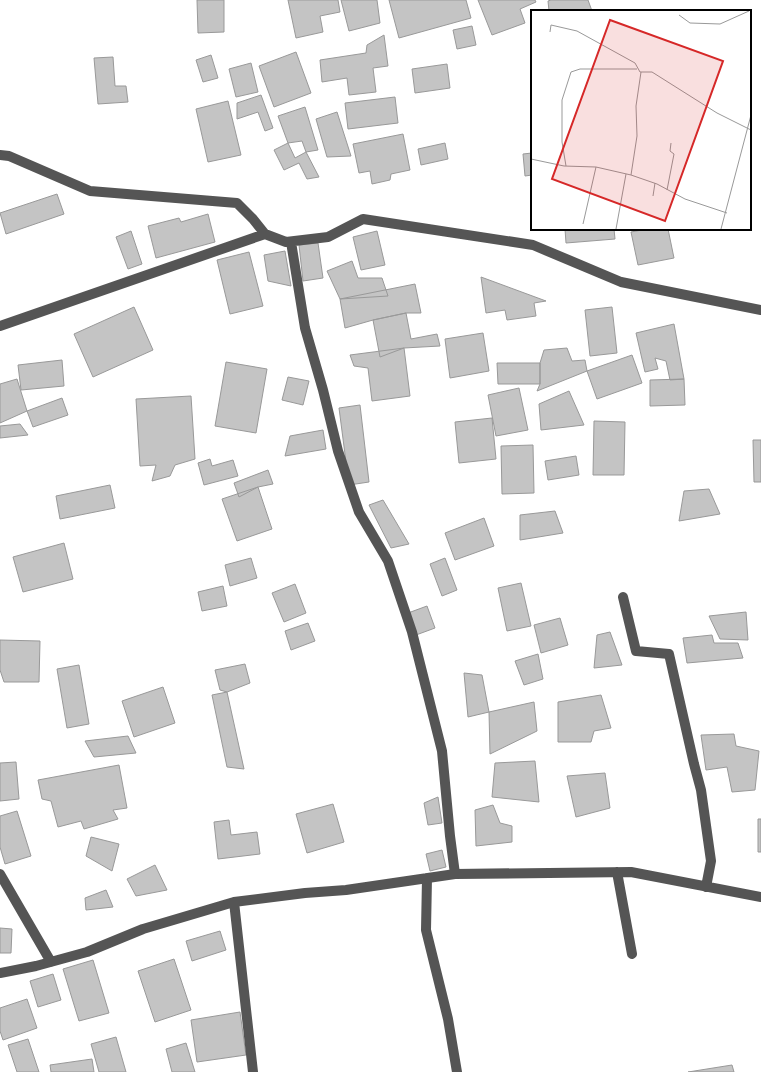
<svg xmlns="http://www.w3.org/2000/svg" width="761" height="1072" font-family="Rubik,sans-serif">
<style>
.building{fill:#c4c4c4;stroke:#999}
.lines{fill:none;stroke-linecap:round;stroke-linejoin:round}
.minor{stroke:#555;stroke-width:10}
.inset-road{fill:none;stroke:#999;stroke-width:1}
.view{fill:#d62828;fill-opacity:0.15;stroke:#d62828;stroke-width:2}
.inset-edge{fill:none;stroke:#000;stroke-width:2}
</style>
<rect width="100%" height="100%" fill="#fff"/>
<path class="building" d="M197,0H224V32L198,33Z
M288,0H338L340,12L320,16L323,32L296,38Z
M341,0H377L380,23L349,31Z
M389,0H466L471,18L399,38Z
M478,0H535L536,2L520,9L525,23L492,35Z
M551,0H588L592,11H549L548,1Z
M472,26L476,45L457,49L453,30Z
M384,35L388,66L373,68L376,92L349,95L347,78L322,82L320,60L366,53L367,45Z
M296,52L311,93L274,107L259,66Z
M211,55L218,78L203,82L196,60Z
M113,57L115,86H126L128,102L98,104L94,58Z
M251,63L258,92L236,97L229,69Z
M447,64L450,88L415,93L412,69Z
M261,95L273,128L265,131L258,112L237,119V103Z
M395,97L398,123L348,129L345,103Z
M228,101L241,155L208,162L196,109Z
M305,107L318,150L306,152L302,141L288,143L278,116Z
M337,112L351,156L327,157L316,119Z
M403,134L410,170L391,174L390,180L372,184L370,171L359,173L353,144Z
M288,143L295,158L306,152L319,177L307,179L299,163L284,170L274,150Z
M445,143L448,159L421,165L418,149Z
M532,153V175L525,176L523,154Z
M57,194L64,214L6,234L0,213Z
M208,214L215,242L156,258L148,226L179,218L181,222Z
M565,229H614L615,239L566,243Z
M647,229H668L674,258L638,265L631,232Z
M131,231L142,264L128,269L116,237Z
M377,231L385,265L361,270L353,237Z
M318,243L323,278L303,281L299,245Z
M285,251L291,286L268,281L264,255Z
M249,252L263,306L230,314L217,260Z
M352,261L358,278H382L388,296L340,299L327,271Z
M481,277L546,301L534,303L536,316L507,320L505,310L486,313Z
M415,284L421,313H406L373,320L345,328L340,299Z
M134,307L153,350L93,377L74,334Z
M612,307L617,353L590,356L585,310Z
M406,313L411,339L437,334L440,346L404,348L380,357L373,320Z
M674,324L684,379L670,380L666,361L655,358L658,369L645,372L636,333Z
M483,333L489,371L450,378L445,339Z
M404,348L410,396L372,401L368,368L354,366L350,355Z
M567,348L572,361L585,360L587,371L537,391L540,384V363L544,350Z
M632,355L642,383L597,399L587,371Z
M62,360L64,386L21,390L18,365Z
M226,362L267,369L256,433L215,426Z
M497,363H540V384H498Z
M288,377L309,381L303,405L282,400Z
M17,379L27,411L0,423V384Z
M684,379L685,405L650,406V380Z
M519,388L528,430L496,436L488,395Z
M569,391L584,425L541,430L539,404Z
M191,396L195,459L175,465L170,476L152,481L156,465L140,466L136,399Z
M62,398L68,415L33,427L27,411Z
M360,405L369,482L349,485L339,408Z
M492,418L496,459L459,463L455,422Z
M594,421L625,422L624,475H593Z
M20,424L28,435L0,438V426Z
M323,430L326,449L285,456L290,436Z
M753,440H761V482H754Z
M533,445L534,493L502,494L501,446Z
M576,456L579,475L548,480L545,461Z
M210,459L212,466L233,460L238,476L204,485L198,463Z
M268,470L273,484L258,487L239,497L234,483Z
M110,485L115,508L60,519L56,496Z
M258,487L272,529L237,541L222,499Z
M709,489L720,514L679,521L684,491Z
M383,500L409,544L391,548L369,505Z
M555,511L563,533L520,540V515Z
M484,518L494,546L455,560L445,533Z
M64,543L73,579L23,592L13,557Z
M251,558L257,578L230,586L225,565Z
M445,558L457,590L442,596L430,564Z
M521,583L531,626L507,631L498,588Z
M295,584L306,613L284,622L272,593Z
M223,586L227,606L202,611L198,592Z
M427,606L435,628L416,635L408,613Z
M746,612L748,640L720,639L709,616Z
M560,618L568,645L541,653L534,625Z
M308,623L315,641L291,650L285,631Z
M610,632L622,665L594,668L597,635Z
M712,635L714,643H738L743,658L687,663L683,638Z
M0,640L40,641L39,682H4L0,670Z
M538,654L543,679L524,685L515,661Z
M245,664L250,683L227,692L220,690L215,670Z
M79,665L89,724L67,728L57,669Z
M464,673L482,675L489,712L468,717Z
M163,687L175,723L134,737L122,701Z
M227,692L244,769L227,767L212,695Z
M601,695L611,728L594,731L591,742H558V702Z
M534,702L537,731L490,754L489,712Z
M734,734L736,746L759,751L755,790L732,792L727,767L706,770L701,735Z
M128,736L136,753L94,757L85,741Z
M535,761L539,802L492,797L495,763Z
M16,762L19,799L0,801V763Z
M119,765L127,808L113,810L118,819L84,829L81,821L58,827L51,801L42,799L38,780Z
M605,773L610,808L576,817L567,776Z
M438,797L442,823L428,825L424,803Z
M333,804L344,842L307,853L296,814Z
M493,805L500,823L512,826V842L476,846L475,810Z
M17,811L31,856L5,864L0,847V816Z
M758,819H761V852H758Z
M229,820L231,835L257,832L260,854L218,859L214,822Z
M91,837L119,844L112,871L86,856Z
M442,850L446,867L430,871L426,854Z
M155,865L167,890L136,896L127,879Z
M106,890L113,907L86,910L85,898Z
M0,928L12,929L11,953H0Z
M220,931L226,950L192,961L186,941Z
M174,959L191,1010L155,1022L138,971Z
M93,960L109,1013L79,1021L63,969Z
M53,974L61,1000L38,1007L30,981Z
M27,999L37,1028L3,1040L0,1031V1008Z
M240,1012L246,1055L197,1062L191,1020Z
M116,1037L126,1072H99L91,1044Z
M28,1039L39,1072H17L8,1045Z
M186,1043L195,1072H172L166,1049Z
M92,1059L94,1072H51L50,1065Z
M732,1065L734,1072H688Z"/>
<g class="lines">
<path class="minor" d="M0,155L9,156L90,191L237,203L253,219L265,234L286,242L328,237L363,219L533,245L621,282L761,310
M291,242L305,328L323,390L338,451L359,512L388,561L412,632L442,751L450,836L455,874
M0,326L265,234
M623,597L636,651L669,654L694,764L701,790L711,861L706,887
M617,872L632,954
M0,874L51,962
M427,878L426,930L448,1019L457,1072
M234,902L253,1072
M0,973L36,966L87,952L143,929L234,902L305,893L346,890L455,874L631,872L761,897"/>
</g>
<g transform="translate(531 10)">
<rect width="220" height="220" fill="#fff"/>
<path class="inset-road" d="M148,5L159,13L189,14L218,1M19,22L20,15L46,21L104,53L109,62H121L186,103L220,120M0,149L33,156L65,157L100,165L126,174L154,189L196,203M35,156L31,132V90L40,62L49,59H106M100,165L106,126L105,96L110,62M136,180L143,144L139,141L140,133M122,186L124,173M52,214L65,157M85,219L95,164M190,219L220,105"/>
<path class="view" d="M79,10L192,51L134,211L21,169Z"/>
<rect width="220" height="220" class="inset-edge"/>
</g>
</svg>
